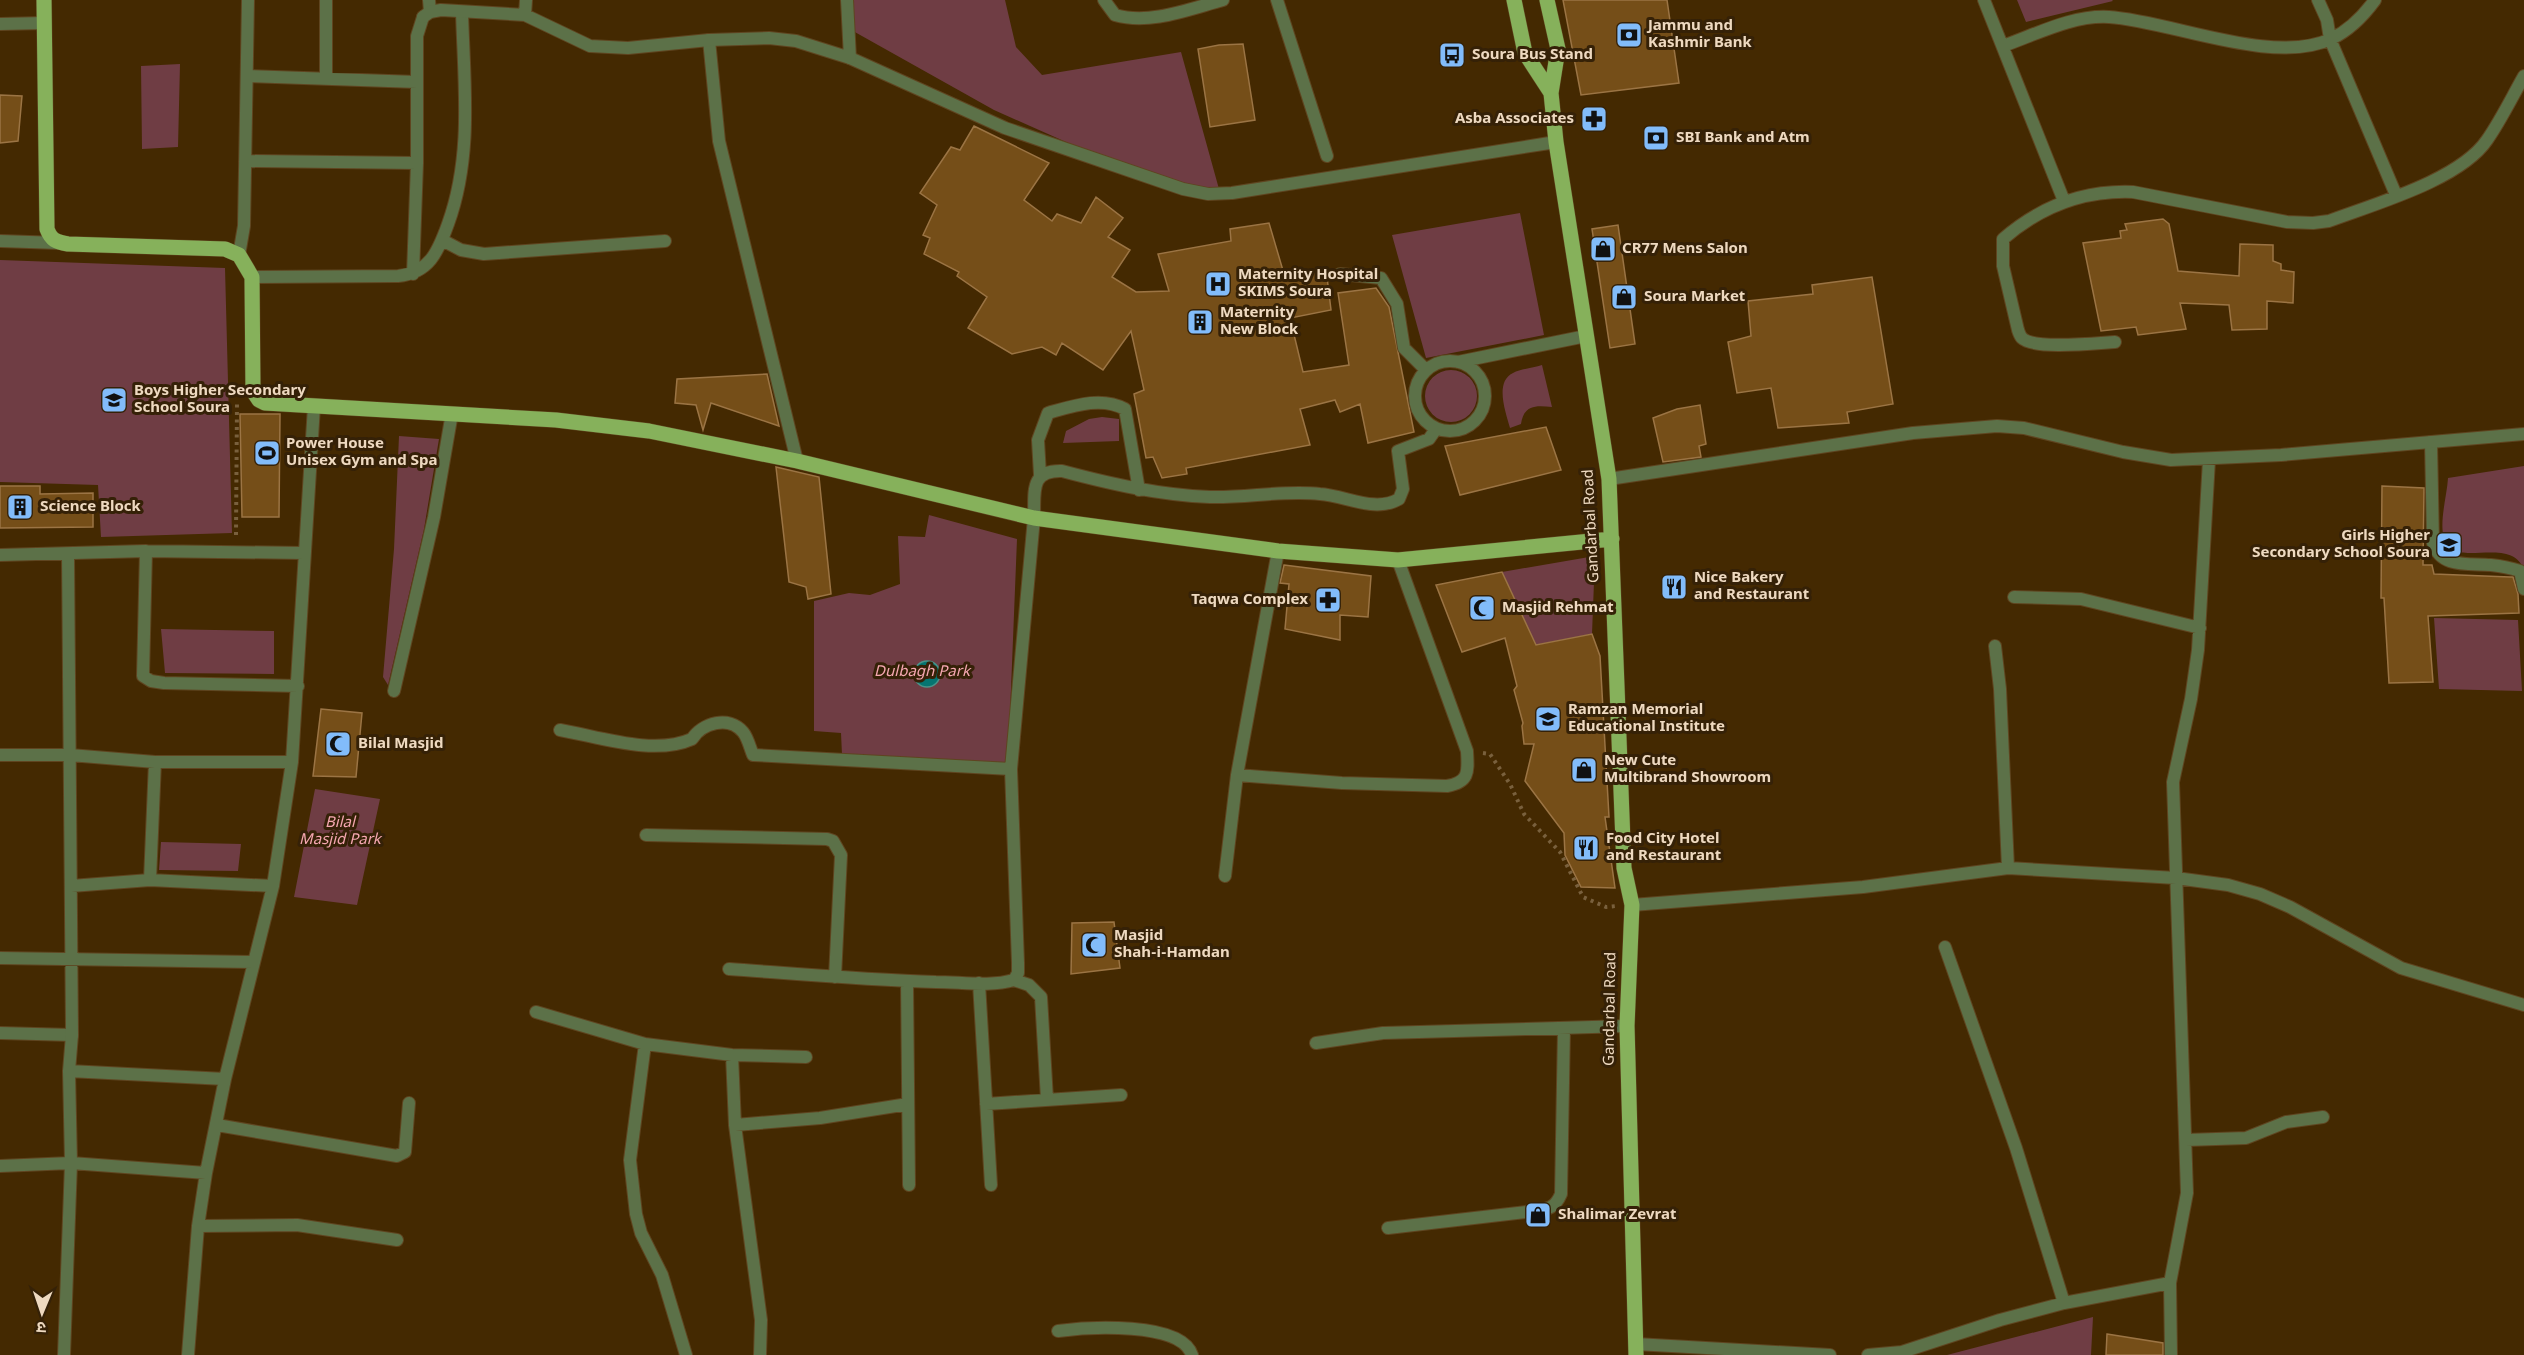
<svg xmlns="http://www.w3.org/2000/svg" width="2524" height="1355" font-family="Georgia,'Noto Sans Devanagari',serif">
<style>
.green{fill:#6f3d44}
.water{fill:#057571;stroke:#4b9389;stroke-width:1.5}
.building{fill:#754e18;stroke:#9b7444;stroke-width:1.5}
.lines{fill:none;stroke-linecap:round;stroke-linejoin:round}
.lane-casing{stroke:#5f4520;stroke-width:14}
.street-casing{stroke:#5f4520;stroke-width:14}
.primary-casing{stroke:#5f4520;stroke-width:16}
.path{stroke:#79603d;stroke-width:4;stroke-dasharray:3 4.5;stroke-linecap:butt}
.lane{stroke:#5c7148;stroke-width:12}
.street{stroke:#5c7148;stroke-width:12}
.primary{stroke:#86b15b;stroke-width:15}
.labels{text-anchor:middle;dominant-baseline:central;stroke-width:6;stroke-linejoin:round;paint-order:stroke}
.poi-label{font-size:15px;font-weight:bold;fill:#eed9c0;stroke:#352107;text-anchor:start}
.street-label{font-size:15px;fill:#eed9c0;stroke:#352107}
.park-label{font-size:15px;font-style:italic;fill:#f5a7b1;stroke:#352107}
</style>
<rect width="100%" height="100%" fill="#442901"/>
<path class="green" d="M853,0H1005L1016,47L1042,75L1181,52L1219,189L1183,185L1084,150L994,110L853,31Z
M2017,0H2112L2113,1L2026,22Z
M180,64L178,147L142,149L141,66Z
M1520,213L1544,335L1426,358L1392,235Z
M0,260L225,268L232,533L101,537L98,485L0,482Z
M1542,365L1552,407C1535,405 1524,405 1521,424L1510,428C1506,413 1494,382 1513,373C1521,369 1533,368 1542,365Z
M1425 396a26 26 0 1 1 52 0a26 26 0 1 1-52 0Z
M1102,417L1119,419V441L1063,443L1066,431L1089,419Z
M399,436L439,439L424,529L388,685L383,677L394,549Z
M2524,466V570C2512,534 2451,570 2444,539C2439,521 2447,496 2448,478Z
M929,515L1017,539L1008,764L842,755L841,733L814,731V601L849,593L870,595L900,584L898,536L925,537Z
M1595,556L1592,634L1535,645L1502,572Z
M2434,618L2518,620L2522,691L2439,689Z
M161,629L274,631V674L165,673Z
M315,789L380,799L357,905L294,897Z
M161,842L241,844L238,871L159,870Z
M2093,1317L2091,1355H1947Z"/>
<path class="water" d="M914 674a13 13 0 1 1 26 0a13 13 0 1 1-26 0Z"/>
<path class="building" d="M1563,0H1667L1679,83L1581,95Z
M1243,44L1255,120L1210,127L1198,49L1219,45Z
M0,95L22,96L18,141L0,143Z
M974,126L1049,163L1024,200L1052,221L1057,214L1081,223L1096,197L1123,218L1108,237L1130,250L1112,277L1136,292L1169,291L1158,254L1231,241L1230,229L1269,223L1284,274L1326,269L1331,310L1290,318L1303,372L1349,365L1338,293L1376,288L1389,307L1414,432L1368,443L1360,404L1340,412L1335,400L1300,409L1310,445L1186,468L1187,474L1162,478L1153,457L1146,458L1134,394L1144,390L1131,331L1103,370L1062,343L1056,355L1042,347L1012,354L968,328L987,297L957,276L959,272L924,254L930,238L923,235L937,205L920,193L951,147L960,150Z
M2163,219L2169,224L2178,271L2239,276L2240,244L2273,245V261L2281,264V270L2294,272L2293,303L2267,301V329L2232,330L2229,305L2180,303L2186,329L2138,335L2136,327L2101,331L2083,243L2121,238L2120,231L2127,230L2125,224Z
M1618,225L1635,344L1610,348L1592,229Z
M1872,277L1893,404L1847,412L1849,423L1778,428L1771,388L1737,393L1728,342L1751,336L1748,301L1813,294L1812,285Z
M767,374L779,426L711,403L703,430L696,405L675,403L677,379Z
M1700,405L1706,444L1699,446L1701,457L1663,462L1653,418L1677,409Z
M240,414H280L279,517H242Z
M1546,427L1561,470L1460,495L1445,446Z
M776,467L819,477L831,594L808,599L806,587L789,582Z
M0,486H40V494L93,493V527L0,528Z
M2382,486L2424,488L2423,565H2432L2434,574L2510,577H2513L2518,594L2519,613L2428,616L2433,682L2389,683L2384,598H2381Z
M1284,565L1371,576L1368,617L1340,615V640L1285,629L1289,584L1280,583Z
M1502,572L1536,645L1592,634L1600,656L1609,817H1605L1615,888L1581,887L1565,855L1564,833L1525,781L1534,744H1524L1522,726L1523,723L1514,690L1517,686L1505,638L1462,652L1436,585Z
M321,709L362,713L356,777L313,776Z
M1114,922L1120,968L1071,974L1072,923Z
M2107,1334L2163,1343V1355H2106Z"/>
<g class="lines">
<defs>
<path id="lane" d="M429,0L430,12
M1277,0L1327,156
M1984,0L2064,201
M2318,0L2327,20L2330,39L2396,195
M0,24L44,23
M709,40L719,141L797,461
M2003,46C2037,34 2072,15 2109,17C2171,21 2272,66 2331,39C2348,31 2364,15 2375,0
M850,58L1005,128L1183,189L1208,194L1232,193L1556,142
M247,76L417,82
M326,79V0
M245,161L417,163
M442,240L461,250L484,254L665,241
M239,255L244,226L248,0
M413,274L417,163V36L423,17
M1340,274L1381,278L1397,304L1404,348L1426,370
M252,277L398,276C429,273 438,252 448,224C473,155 464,84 462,12
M2115,342C2097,343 2034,350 2022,338C2020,336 2019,333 2018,330L2003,266V239C2040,207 2084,190 2133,192L2287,222L2313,223L2329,221C2374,204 2460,180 2487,140C2501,120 2512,97 2524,76
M1415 396a35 35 0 1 1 70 0a35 35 0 1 1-70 0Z
M1458,362L1586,336
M2431,442L2433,543C2441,569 2469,563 2491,565C2501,566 2511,568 2520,571L2524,589
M1040,475L1038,440L1048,413C1073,406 1101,396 1125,409L1139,490
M1034,518C1035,493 1029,470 1062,471C1111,484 1159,495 1210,497C1247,498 1283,490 1320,494C1347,496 1375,513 1399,499L1403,489L1398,451L1429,439L1436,429
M0,1033L72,1035"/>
<path id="street" d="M1104,0L1115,15C1150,25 1189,9 1223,0
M525,15L526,0
M423,17L430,12L441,10L525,15L590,46L628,48L709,40L769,38L796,41L850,58L847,0
M0,241L59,243
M1609,479L1913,433L1997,426L2024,428L2123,452L2171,460L2281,455L2524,434
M146,551L143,676L151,681L164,683L298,686
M0,555L146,551L304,553
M2014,597L2081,599L2200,628
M1995,646L2000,689L2008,868
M394,691L434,517L452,413
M560,730C600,737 654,756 692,739C702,723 729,715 743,732C748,738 750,748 753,755L1011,769
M0,755H70L155,762H292
M1237,775L1342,783L1447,786C1470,782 1468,771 1467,751L1398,560
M646,835L827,839L833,841L841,855L835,977
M1225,876L1237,775L1278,551
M150,880L155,762
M71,886L150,880L273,886
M1632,905L1863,887L2008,868L2176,878L2228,885L2260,894L2290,907L2401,968L2524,1005
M1945,947L2016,1148L2064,1303
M0,958L253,962
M729,969C798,974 867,980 936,982C961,982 990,987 1014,980L1018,973V963L1011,769L1034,518
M1014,980L1029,985L1041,997L1047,1099
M907,981L909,1185
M979,983L991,1185
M536,1012L645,1044L732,1055L806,1057
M1316,1043L1383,1033L1627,1026
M645,1044L630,1160L636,1214L641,1233L662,1275L686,1355
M732,1055L735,1125L761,1320L760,1355
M69,1071L225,1079
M986,1104L1121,1095
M217,1125L397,1156L405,1152L409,1103
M735,1125L820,1118L908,1104
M2186,1140L2246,1138L2286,1122L2323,1117
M0,1166L71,1163L206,1173
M198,1226L297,1225L397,1240
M1388,1228L1534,1211C1549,1209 1555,1208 1561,1194L1564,1028
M1058,1331C1087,1327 1181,1321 1192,1355
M1636,1344L1830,1355
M64,1355L71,1163L69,1071L72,1035L68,555
M188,1355L198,1226L206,1173L225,1079L273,886L292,762L314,406
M1868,1355L1902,1352L2000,1320L2064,1303L2170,1283
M2171,1355L2170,1283L2187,1193L2173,782L2191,699L2198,650L2209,460"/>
<path id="primary" d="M44,0L47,229C51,240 56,242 68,244L225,249L239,255L252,277L253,391L259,400L265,403L556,420L649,431L797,461L1034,518L1278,551L1398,560L1612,539
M1514,0L1525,53L1551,93
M1547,0L1558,49L1551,93L1556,142L1609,479L1624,868L1632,905L1627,1026L1636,1355"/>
</defs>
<use href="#lane" class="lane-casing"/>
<use href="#street" class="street-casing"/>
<use href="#primary" class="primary-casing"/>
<path class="path" d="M236,535L237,402
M1483,753L1490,754L1510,784L1524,814L1560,852L1583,897L1606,907L1616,906"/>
<use href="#lane" class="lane"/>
<use href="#street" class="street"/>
<use href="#primary" class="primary"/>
</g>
<defs>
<symbol id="bank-square" viewBox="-11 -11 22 22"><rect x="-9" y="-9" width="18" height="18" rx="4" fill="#82bcfa" stroke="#352107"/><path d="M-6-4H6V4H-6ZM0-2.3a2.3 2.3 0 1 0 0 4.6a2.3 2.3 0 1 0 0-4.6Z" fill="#111"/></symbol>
<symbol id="bus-square" viewBox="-11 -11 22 22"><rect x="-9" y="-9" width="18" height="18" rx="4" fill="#82bcfa" stroke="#352107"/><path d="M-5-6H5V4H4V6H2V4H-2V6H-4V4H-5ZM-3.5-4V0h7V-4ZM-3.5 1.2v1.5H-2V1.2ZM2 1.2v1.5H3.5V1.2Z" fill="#111"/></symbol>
<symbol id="pharmacy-square" viewBox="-11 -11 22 22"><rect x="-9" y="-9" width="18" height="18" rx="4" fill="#82bcfa" stroke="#352107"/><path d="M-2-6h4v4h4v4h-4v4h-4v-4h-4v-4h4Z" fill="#111"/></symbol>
<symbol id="shop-square" viewBox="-11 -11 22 22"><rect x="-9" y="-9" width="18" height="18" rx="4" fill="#82bcfa" stroke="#352107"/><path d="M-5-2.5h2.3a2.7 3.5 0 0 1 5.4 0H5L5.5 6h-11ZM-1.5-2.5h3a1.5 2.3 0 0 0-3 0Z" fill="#111"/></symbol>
<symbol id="hospital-square" viewBox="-11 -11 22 22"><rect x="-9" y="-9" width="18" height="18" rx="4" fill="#82bcfa" stroke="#352107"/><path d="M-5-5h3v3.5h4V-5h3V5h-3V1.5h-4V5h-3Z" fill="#111"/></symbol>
<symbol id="building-square" viewBox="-11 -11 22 22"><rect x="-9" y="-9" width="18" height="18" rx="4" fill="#82bcfa" stroke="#352107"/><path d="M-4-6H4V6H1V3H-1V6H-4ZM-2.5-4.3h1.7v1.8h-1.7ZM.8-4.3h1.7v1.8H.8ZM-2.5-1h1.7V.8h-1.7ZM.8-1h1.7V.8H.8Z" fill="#111"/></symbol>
<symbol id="school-square" viewBox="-11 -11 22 22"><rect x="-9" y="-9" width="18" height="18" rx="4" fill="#82bcfa" stroke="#352107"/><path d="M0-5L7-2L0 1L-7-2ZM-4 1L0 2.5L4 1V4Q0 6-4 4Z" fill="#111"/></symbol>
<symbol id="stadium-square" viewBox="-11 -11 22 22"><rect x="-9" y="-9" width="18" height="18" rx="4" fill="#82bcfa" stroke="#352107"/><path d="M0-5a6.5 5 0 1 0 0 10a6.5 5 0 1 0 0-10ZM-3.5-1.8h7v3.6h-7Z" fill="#111"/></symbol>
<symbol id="restaurant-square" viewBox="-11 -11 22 22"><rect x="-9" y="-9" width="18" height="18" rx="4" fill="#82bcfa" stroke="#352107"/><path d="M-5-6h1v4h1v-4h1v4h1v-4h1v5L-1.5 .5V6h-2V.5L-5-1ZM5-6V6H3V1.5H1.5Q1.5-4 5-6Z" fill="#111"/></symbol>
<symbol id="mosque-square" viewBox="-11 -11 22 22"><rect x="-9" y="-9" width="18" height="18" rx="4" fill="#82bcfa" stroke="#352107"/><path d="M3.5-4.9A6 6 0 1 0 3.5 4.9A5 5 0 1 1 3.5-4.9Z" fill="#111"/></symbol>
</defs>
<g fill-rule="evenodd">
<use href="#bank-square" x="1614" y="20" width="30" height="30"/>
<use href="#bus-square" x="1437" y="40" width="30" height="30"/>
<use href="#pharmacy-square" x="1579" y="104" width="30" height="30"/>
<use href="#bank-square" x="1641" y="123" width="30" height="30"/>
<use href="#shop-square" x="1588" y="234" width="30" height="30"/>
<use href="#hospital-square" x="1203" y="269" width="30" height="30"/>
<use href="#shop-square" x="1609" y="282" width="30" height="30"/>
<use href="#building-square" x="1185" y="307" width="30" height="30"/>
<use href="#school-square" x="99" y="385" width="30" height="30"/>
<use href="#stadium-square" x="252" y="438" width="30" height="30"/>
<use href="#building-square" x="5" y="492" width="30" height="30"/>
<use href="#school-square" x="2434" y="530" width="30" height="30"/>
<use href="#restaurant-square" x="1659" y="572" width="30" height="30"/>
<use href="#pharmacy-square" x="1313" y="585" width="30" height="30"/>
<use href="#mosque-square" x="1467" y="593" width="30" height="30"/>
<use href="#school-square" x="1533" y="704" width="30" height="30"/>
<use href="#mosque-square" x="323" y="729" width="30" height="30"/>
<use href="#shop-square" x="1569" y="755" width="30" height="30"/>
<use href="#restaurant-square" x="1571" y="833" width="30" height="30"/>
<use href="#mosque-square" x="1079" y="930" width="30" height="30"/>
<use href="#shop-square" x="1523" y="1200" width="30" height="30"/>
</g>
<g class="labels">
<g class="poi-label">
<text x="1648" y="26">Jammu and<tspan x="1648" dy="17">Kashmir Bank</tspan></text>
<text x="1472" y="55">Soura Bus Stand</text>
<text x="1574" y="119" text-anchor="end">Asba Associates</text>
<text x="1676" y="138">SBI Bank and Atm</text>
<text x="1622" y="249">CR77 Mens Salon</text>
<text x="1238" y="275">Maternity Hospital<tspan x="1238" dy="17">SKIMS Soura</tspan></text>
<text x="1644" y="297">Soura Market</text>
<text x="1220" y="313">Maternity<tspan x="1220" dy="17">New Block</tspan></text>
<text x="134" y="391">Boys Higher Secondary<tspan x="134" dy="17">School Soura</tspan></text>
<text x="286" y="444">Power House<tspan x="286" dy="17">Unisex Gym and Spa</tspan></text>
<text x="40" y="507">Science Block</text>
<text x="2430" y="536" text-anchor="end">Girls Higher<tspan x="2430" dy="17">Secondary School Soura</tspan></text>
<text x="1694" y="578">Nice Bakery<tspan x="1694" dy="17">and Restaurant</tspan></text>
<text x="1308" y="600" text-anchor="end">Taqwa Complex</text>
<text x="1502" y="608">Masjid Rehmat</text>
<text x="1568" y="710">Ramzan Memorial<tspan x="1568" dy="17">Educational Institute</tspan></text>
<text x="358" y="744">Bilal Masjid</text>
<text x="1604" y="761">New Cute<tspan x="1604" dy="17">Multibrand Showroom</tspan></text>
<text x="1606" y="839">Food City Hotel<tspan x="1606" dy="17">and Restaurant</tspan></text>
<text x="1114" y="936">Masjid<tspan x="1114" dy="17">Shah-i-Hamdan</tspan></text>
<text x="1558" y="1215">Shalimar Zevrat</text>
</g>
<g class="street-label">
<text transform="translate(1592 526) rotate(-93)">Gandarbal Road</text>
<text transform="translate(1611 1009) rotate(-89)">Gandarbal Road</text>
</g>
<g class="park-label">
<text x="922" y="672">Dulbagh Park</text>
<text x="340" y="823">Bilal<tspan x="340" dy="17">Masjid Park</tspan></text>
</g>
</g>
<g transform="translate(42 1313) rotate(182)" stroke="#352107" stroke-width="4.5" paint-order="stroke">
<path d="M0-4.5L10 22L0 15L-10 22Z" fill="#eed9c0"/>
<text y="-9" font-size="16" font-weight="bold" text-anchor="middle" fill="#eed9c0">उ</text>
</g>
</svg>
